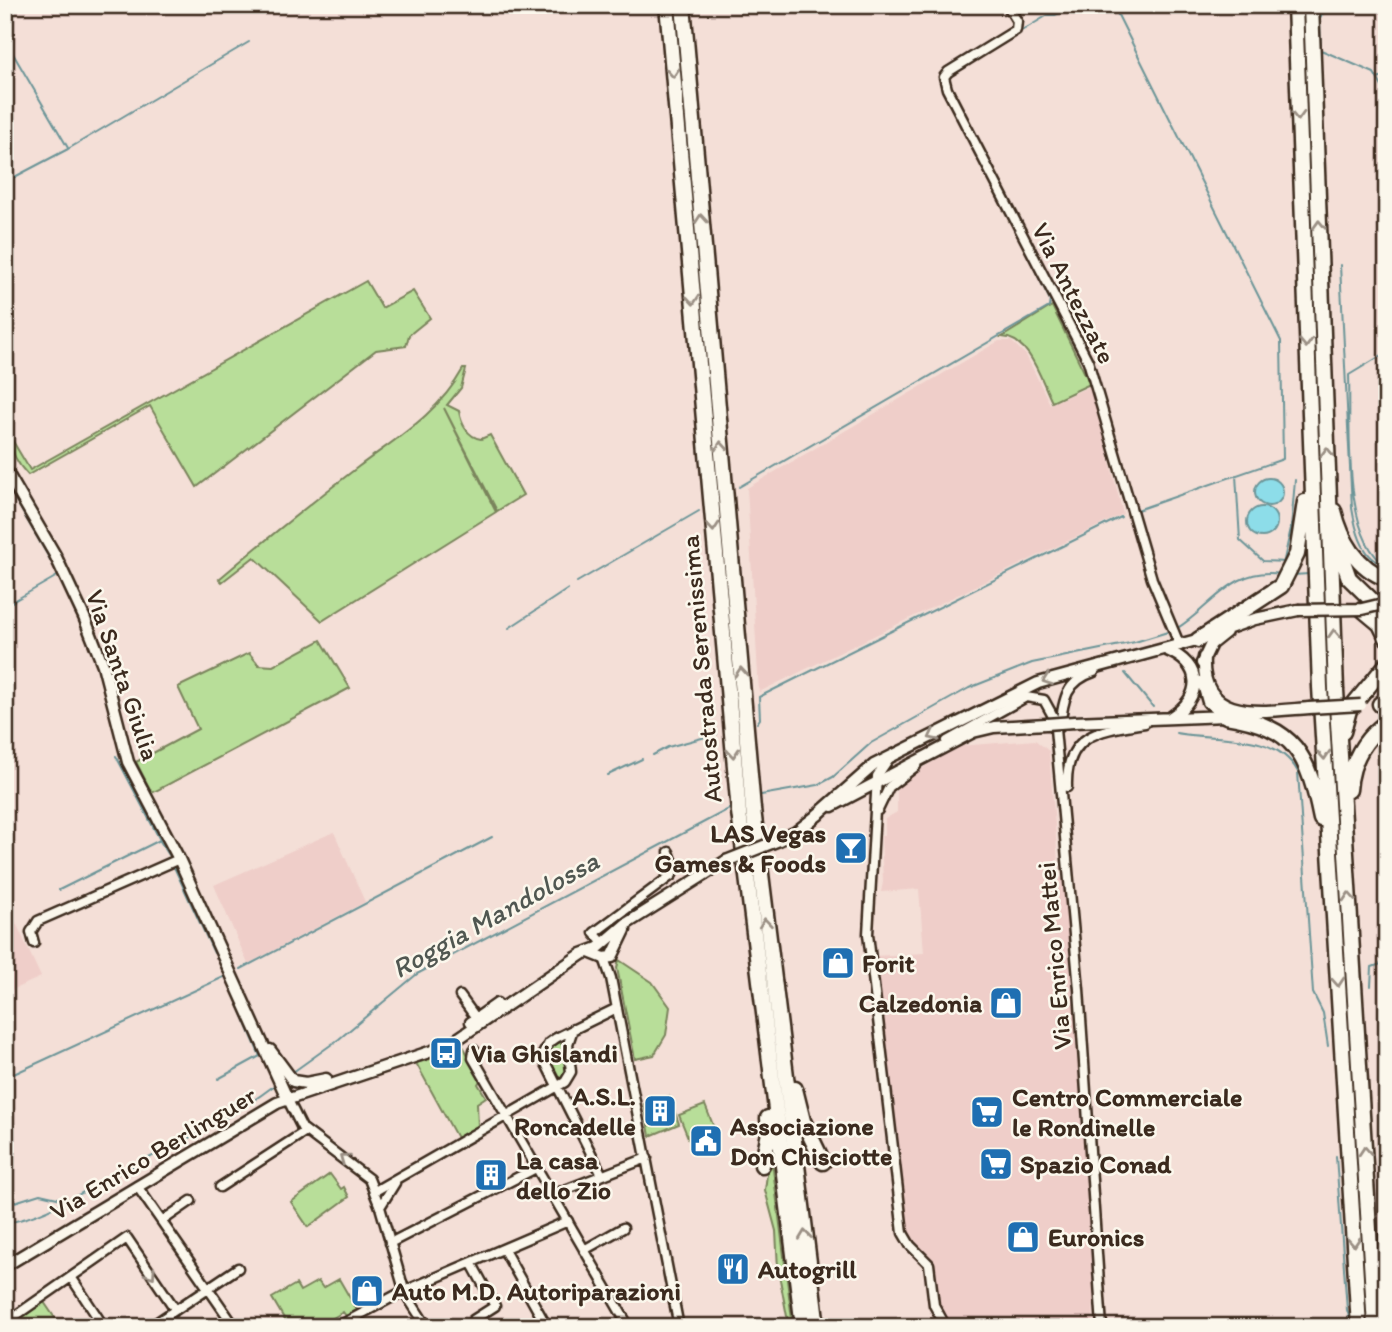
<svg xmlns="http://www.w3.org/2000/svg" width="1392" height="1332" font-family="Itim,sans-serif">
<style>
.built{fill:#efcec9}
.green{fill:#b8de99;stroke:#7a845c;stroke-width:2}
.water{fill:#8ddde9;stroke:#6c9598;stroke-width:2}
.lines{fill:none;stroke-linecap:round;stroke-linejoin:round}
.stream{stroke:#6c9598;stroke-width:2}
.minor-casing{stroke:#3b2a1e;stroke-width:13}
.tertiary-casing{stroke:#3b2a1e;stroke-width:15}
.trunk-casing{stroke:#3b2a1e;stroke-width:19}
.motorway-casing{stroke:#3b2a1e;stroke-width:19}
.minor{stroke:#fbf7ec;stroke-width:8}
.tertiary{stroke:#fbf7ec;stroke-width:10}
.trunk{stroke:#fbf7ec;stroke-width:14}
.motorway{stroke:#fbf7ec;stroke-width:14}
.tertiary-bridge-casing{stroke:#3b2a1e;stroke-width:15;stroke-linecap:butt}
.tertiary-bridge{stroke:#fbf7ec;stroke-width:10}
.oneway{stroke:#9b9085}
.labels{text-anchor:middle;dominant-baseline:central;stroke-width:5;stroke-linejoin:round;paint-order:stroke}
.street-label{font-size:26px;fill:#3b2a1e;stroke:#fbf7ec}
.poi-label{font-size:26px;font-weight:bold;fill:#3b2a1e;stroke:#fbf7ec;text-anchor:start}
.water-label{font-size:28px;font-style:italic;fill:#505751;stroke:#fbf7ec}
</style>
<rect width="100%" height="100%" fill="#f4dfd7"/>
<filter id="ink" filterUnits="userSpaceOnUse"><feTurbulence type="fractalNoise" baseFrequency=".0143" numOctaves="2"/><feDisplacementMap in="SourceGraphic" scale="14" xChannelSelector="R" yChannelSelector="G"/><feConvolveMatrix kernelMatrix="1 2 1 2 8 2 1 2 1" color-interpolation-filters="sRGB"/></filter>
<g filter="url(#ink)">
<path class="built" d="M999,341H1011L1026,355L1050,404L1091,386L1123,514L759,692L747,488Z
M1035,740L1049,751L1059,875L1065,882L1094,1276L1093,1327H950L939,1309L934,1270L910,1241L906,1232L875,956L924,953L919,889L881,892L883,882L881,836H885V819L897,812V785L901,781L959,746Z
M334,832L365,902L248,964L214,885Z
M11,912L41,977L5,993V915Z"/>
<path class="green" d="M366,281L382,308L413,291L430,318L409,335L406,346L376,350L197,487L150,406L28,475C19,466 9,450 11,438L30,470Z
M1052,306L1090,384L1052,402C1041,380 1030,338 1002,337Z
M463,369H466L461,388L447,405L459,411C461,423 467,437 481,439L490,435L523,495L497,511L444,408L496,512L322,621L254,557L222,582L219,579C264,541 311,503 358,467C398,437 438,414 463,369Z
M321,640L350,688L152,793L136,762L198,729L178,687L249,653L259,665L273,666Z
M619,960L652,982L670,1007L666,1035L654,1055L635,1059L617,968Z
M558,1041L566,1048L567,1071L560,1081L546,1053Z
M463,1046L481,1079L478,1084L486,1097L477,1103L478,1126L457,1138L416,1063L445,1055L446,1057Z
M669,1096L679,1124L650,1136L644,1104Z
M705,1105L715,1130L689,1140L679,1115Z
M769,1159L773,1169L793,1327H789L778,1269L776,1231L765,1190Z
M330,1174L341,1189L344,1187L349,1197L308,1227L291,1202Z
M339,1279L357,1310L346,1316L343,1312L318,1327H289L272,1298L296,1284L300,1291L318,1281L323,1288Z
M44,1302L61,1327H7Z"/>
<path class="water" d="M1255 492a14 14 0 1 1 28 0a14 14 0 1 1-28 0Z
M1247 522a15 15 0 1 1 30 0a15 15 0 1 1-30 0Z"/>
<g class="lines">
<path class="stream" d="M1113,5L1281,341L1283,459L1137,510
M1327,5L1320,19L1321,50L1374,73L1387,95
M1018,33L1048,15H1055L1080,5
M5,40L68,148
M1378,79L1387,75
M5,182L68,149L249,42
M1340,265L1352,508C1355,526 1361,556 1381,563
M1387,352L1349,375C1351,424 1341,538 1387,566
M1236,475L1240,540L1263,561L1287,562
M5,482L59,575L5,606
M739,487L1049,307L1050,300L941,83
M1282,569L1291,528L1295,480
M1293,575L1309,574
M577,582L699,511
M509,628L568,589
M1176,629C1213,607 1232,566 1281,574
M1125,673L1153,707
M757,723L760,719L759,697L1121,517
M1176,733C1217,741 1275,730 1298,772L1313,993L1323,1013L1328,1046
M653,755L668,747L717,734
M608,775L642,759
M761,795L818,785L833,777L871,743L969,688L1032,663L1135,642L1171,631
M160,841L169,855
M174,867L214,953
M59,890L160,840L116,756
M241,969L492,837
M1371,986L1372,967L1387,962
M293,1072L339,1039L417,974L729,809
M5,1078L226,976
M218,1079L260,1056L226,976
M1336,1156L1347,1310L1352,1326
M5,1205L40,1194L66,1200
M5,1223C45,1217 81,1192 117,1174C171,1146 227,1122 275,1085"/>
<defs>
<path id="minor" d="M1007,5L1017,21L1016,30L948,72L944,77L947,89L1088,361L1152,579L1180,646
M1060,727C1063,700 1066,681 1094,672
M947,741L1026,697L1044,700L1054,718L1079,989L1102,1327
M888,760L877,776L868,934L903,1233L910,1245L929,1264L934,1305L946,1327
M1067,787C1065,732 1103,730 1145,723
M878,810L889,787L916,766
M602,942L594,933L672,875L674,865L669,852
M34,943L31,932L38,921L179,859
M604,958L611,978L679,1327
M460,996L476,1018
M475,1028L470,1022L497,1003
M474,1050L473,1058L629,1327
M287,1098L302,1128L369,1179L380,1207L405,1293L427,1327
M602,1175L542,1056L549,1043L556,1038L617,1008
M137,1186L235,1327
M220,1187L306,1131
M375,1191L565,1082L571,1072L568,1044L573,1029
M552,1195L647,1158
M380,1207L395,1183
M162,1221L191,1201
M390,1243L536,1168
M504,1250L547,1327
M584,1250L623,1228
M472,1264L495,1306L473,1320
M71,1277L104,1327
M5,1323L127,1238L175,1309
M150,1327L238,1268
M337,1327L400,1293L568,1221"/>
<path id="tertiary" d="M5,469L55,555L84,617L103,665L128,762L179,859L287,1098
M1218,632L1255,619L1298,610
M1167,650C1203,665 1203,697 1171,717
M1204,657C1200,724 1265,711 1309,708
M1202,663L1211,644L1226,632
M1202,681L1208,702L1226,716
M1074,722L1226,716L1262,711
M832,806L973,732L994,727L1046,724
M816,816L874,765L1038,683L1204,638
M779,840L796,832L819,814
M589,952L604,958L612,957L625,930
M270,1050L293,1081L306,1083L326,1079
M5,1266L277,1103L447,1046L582,954L598,948L626,924L726,861"/>
<path id="trunk" d="M1295,5L1320,687L1359,1327
M1311,5L1336,690L1375,1327
M1334,511C1341,540 1357,568 1387,579
M1336,541L1349,578L1387,615
M1362,609L1380,624L1387,638
M1198,640L1281,586L1297,554L1305,502
M1380,704L1387,700
M1226,716C1296,727 1308,755 1321,819
M1343,732L1349,710L1387,664
M1349,790C1351,761 1363,739 1387,722"/>
<path id="motorway" d="M667,5L739,812L803,1327
M683,5L753,809L817,1327
M795,1089L803,1121L823,1162
M762,1165L769,1133L768,1118"/>
</defs>
<use href="#minor" class="minor-casing"/>
<use href="#tertiary" class="tertiary-casing"/>
<use href="#trunk" class="trunk-casing"/>
<use href="#motorway" class="motorway-casing"/>
<use href="#minor" class="minor"/>
<use href="#tertiary" class="tertiary"/>
<use href="#trunk" class="trunk"/>
<use href="#motorway" class="motorway"/>
<defs>
<path id="tertiary-bridge" d="M1298,610L1362,609L1387,603
M1309,708L1361,705
M1046,724L1074,722
M726,861L779,840"/>
</defs>
<use href="#tertiary-bridge" class="tertiary-bridge-casing"/>
<use href="#tertiary-bridge" class="tertiary-bridge"/>
</g>
<defs><path id="oneway-chevron" d="M-2-3.5L2.5 0L-2 3.5" fill="none" stroke-width="1.6" stroke-linecap="round" stroke-linejoin="round" transform="scale(1.75)"/></defs>
<g class="oneway">
<use href="#oneway-chevron" transform="translate(673 73) rotate(85)"/>
<use href="#oneway-chevron" transform="translate(1298 116) rotate(88)"/>
<use href="#oneway-chevron" transform="translate(701 219) rotate(-95)"/>
<use href="#oneway-chevron" transform="translate(1319 225) rotate(-92)"/>
<use href="#oneway-chevron" transform="translate(693 300) rotate(85)"/>
<use href="#oneway-chevron" transform="translate(1306 343) rotate(88)"/>
<use href="#oneway-chevron" transform="translate(721 446) rotate(-95)"/>
<use href="#oneway-chevron" transform="translate(1327 452) rotate(-92)"/>
<use href="#oneway-chevron" transform="translate(713 527) rotate(85)"/>
<use href="#oneway-chevron" transform="translate(1334 634) rotate(-93)"/>
<use href="#oneway-chevron" transform="translate(741 672) rotate(-95)"/>
<use href="#oneway-chevron" transform="translate(1047 680) rotate(160)"/>
<use href="#oneway-chevron" transform="translate(933 736) rotate(153)"/>
<use href="#oneway-chevron" transform="translate(733 753) rotate(85)"/>
<use href="#oneway-chevron" transform="translate(1324 755) rotate(86)"/>
<use href="#oneway-chevron" transform="translate(1349 897) rotate(-94)"/>
<use href="#oneway-chevron" transform="translate(765 923) rotate(-96)"/>
<use href="#oneway-chevron" transform="translate(1338 982) rotate(86)"/>
<use href="#oneway-chevron" transform="translate(1365 1151) rotate(-94)"/>
<use href="#oneway-chevron" transform="translate(344 1158) rotate(-144)"/>
<use href="#oneway-chevron" transform="translate(805 1235) rotate(-97)"/>
<use href="#oneway-chevron" transform="translate(1354 1242) rotate(86)"/>
<use href="#oneway-chevron" transform="translate(151 1274) rotate(56)"/>
</g>
</g>
<defs>
<symbol id="bar-square" viewBox="-11 -11 22 22"><rect x="-9" y="-9" width="18" height="18" rx="4" fill="#1f6fb2" stroke="#fbf7ec"/><path d="M-6-5H6L.8 .8V4.5H3.5V6h-7V4.5H-.8V.8Z" fill="#fff"/></symbol>
<symbol id="shop-square" viewBox="-11 -11 22 22"><rect x="-9" y="-9" width="18" height="18" rx="4" fill="#1f6fb2" stroke="#fbf7ec"/><path d="M-5-2.5h2.3a2.7 3.5 0 0 1 5.4 0H5L5.5 6h-11ZM-1.5-2.5h3a1.5 2.3 0 0 0-3 0Z" fill="#fff"/></symbol>
<symbol id="bus-square" viewBox="-11 -11 22 22"><rect x="-9" y="-9" width="18" height="18" rx="4" fill="#1f6fb2" stroke="#fbf7ec"/><path d="M-5-6H5V4H4V6H2V4H-2V6H-4V4H-5ZM-3.5-4V0h7V-4ZM-3.5 1.2v1.5H-2V1.2ZM2 1.2v1.5H3.5V1.2Z" fill="#fff"/></symbol>
<symbol id="building-square" viewBox="-11 -11 22 22"><rect x="-9" y="-9" width="18" height="18" rx="4" fill="#1f6fb2" stroke="#fbf7ec"/><path d="M-4-6H4V6H1V3H-1V6H-4ZM-2.5-4.3h1.7v1.8h-1.7ZM.8-4.3h1.7v1.8H.8ZM-2.5-1h1.7V.8h-1.7ZM.8-1h1.7V.8H.8Z" fill="#fff"/></symbol>
<symbol id="supermarket-square" viewBox="-11 -11 22 22"><rect x="-9" y="-9" width="18" height="18" rx="4" fill="#1f6fb2" stroke="#fbf7ec"/><path d="M-6-5.5h2.5l.6 2H6L4.5 2H-2.5L-4.4-4H-6ZM-1.5 3.2a1.3 1.3 0 1 0 .1 0ZM3 3.2a1.3 1.3 0 1 0 .1 0Z" fill="#fff"/></symbol>
<symbol id="civic-square" viewBox="-11 -11 22 22"><rect x="-9" y="-9" width="18" height="18" rx="4" fill="#1f6fb2" stroke="#fbf7ec"/><path d="M-.6-6.5H3V-4.5H.6V-3L4-1V1h2V6H-6V1h2V-1L-.6-3ZM-1.2 2.5V6h2.4V2.5Z" fill="#fff"/></symbol>
<symbol id="restaurant-square" viewBox="-11 -11 22 22"><rect x="-9" y="-9" width="18" height="18" rx="4" fill="#1f6fb2" stroke="#fbf7ec"/><path d="M-5-6h1v4h1v-4h1v4h1v-4h1v5L-1.5 .5V6h-2V.5L-5-1ZM5-6V6H3V1.5H1.5Q1.5-4 5-6Z" fill="#fff"/></symbol>
</defs>
<g fill-rule="evenodd">
<use href="#bar-square" x="832" y="829" width="38" height="38"/>
<use href="#shop-square" x="819" y="944" width="38" height="38"/>
<use href="#shop-square" x="987" y="984" width="38" height="38"/>
<use href="#bus-square" x="427" y="1034" width="38" height="38"/>
<use href="#building-square" x="641" y="1092" width="38" height="38"/>
<use href="#supermarket-square" x="968" y="1093" width="38" height="38"/>
<use href="#civic-square" x="687" y="1122" width="38" height="38"/>
<use href="#supermarket-square" x="977" y="1145" width="38" height="38"/>
<use href="#building-square" x="472" y="1156" width="38" height="38"/>
<use href="#shop-square" x="1004" y="1218" width="38" height="38"/>
<use href="#restaurant-square" x="714" y="1250" width="38" height="38"/>
<use href="#shop-square" x="348" y="1272" width="38" height="38"/>
</g>
<g class="labels">
<g class="street-label">
<text transform="translate(1074 293) rotate(63)">Via Antezzate</text>
<text transform="translate(701 669) rotate(-95)">Autostrada Serenissima</text>
<text transform="translate(123 675) rotate(71)">Via Santa Giulia</text>
<text transform="translate(1054 956) rotate(-95)">Via Enrico Mattei</text>
<text transform="translate(153 1153) rotate(-31)">Via Enrico Berlinguer</text>
</g>
<g class="poi-label">
<text x="826" y="833" text-anchor="end">LAS Vegas<tspan x="826" dy="30">Games &amp; Foods</tspan></text>
<text x="862" y="963">Forit</text>
<text x="982" y="1003" text-anchor="end">Calzedonia</text>
<text x="471" y="1053">Via Ghislandi</text>
<text x="636" y="1096" text-anchor="end">A.S.L.<tspan x="636" dy="30">Roncadelle</tspan></text>
<text x="1012" y="1097">Centro Commerciale<tspan x="1012" dy="30">le Rondinelle</tspan></text>
<text x="730" y="1126">Associazione<tspan x="730" dy="30">Don Chisciotte</tspan></text>
<text x="516" y="1160">La casa<tspan x="516" dy="30">dello Zio</tspan></text>
<text x="1020" y="1164">Spazio Conad</text>
<text x="1048" y="1237">Euronics</text>
<text x="758" y="1269">Autogrill</text>
<text x="392" y="1291">Auto M.D. Autoriparazioni</text>
</g>
<g class="water-label">
<text transform="translate(495 914) rotate(-29)">Roggia Mandolossa</text>
</g>
</g>
<rect width="1392" height="1332" fill="none" stroke="#fbf7ec" stroke-width="28"/>
<rect x="14" y="14" width="1364" height="1304" fill="none" stroke="#3b2a1e" stroke-width="2.5" filter="url(#ink)"/>
</svg>
